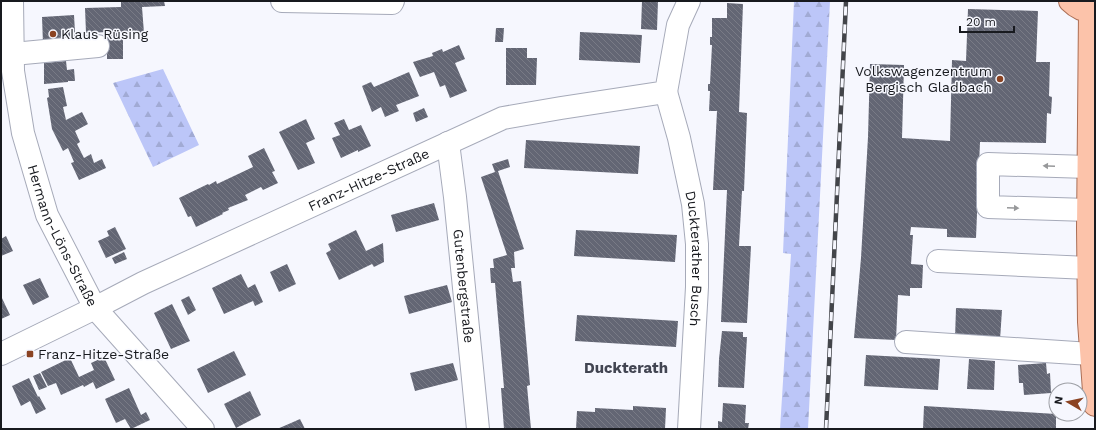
<svg xmlns="http://www.w3.org/2000/svg" width="1096" height="430" font-family="'Work Sans',sans-serif">
<style>
.forest{fill:url(#forest-firs)}
.building{fill:url(#building-back-hatch)}
.lines{fill:none;stroke-linecap:round;stroke-linejoin:round}
.minor-casing{stroke:#a6aab9;stroke-width:24}
.major-casing{stroke:#ab6e55;stroke-width:24}
.minor{stroke:#fff;stroke-width:22}
.major{stroke:#fcc3aa;stroke-width:22}
.rail-casing{stroke:#43454a;stroke-width:4.5}
.rail{stroke:#f6f7fe;stroke-width:3;stroke-dasharray:9;stroke-linecap:butt}
.oneway{fill:#97989a}
.poi-dot{fill:#8b4322;stroke:#f6f7fe;stroke-width:1.5}
.labels{text-anchor:middle;dominant-baseline:central;stroke-width:3;stroke-linejoin:round;paint-order:stroke}
.poi-label{font-size:14px;fill:#181a1f;stroke:#f6f7fe;text-anchor:start}
.street-label{font-size:14px;fill:#181a1f;stroke:#f6f7fe}
.neighbourhood-label{font-size:15px;font-weight:bold;fill:#424552;stroke:#f6f7fe}
</style>
<defs>
<pattern id="forest-firs" width="22" height="20" patternUnits="userSpaceOnUse"><rect width="22" height="20" fill="#bcc6f8"/><path d="M5 1l3.5 6h-7zM16 11l3.5 6h-7z" fill="#a1aad4"/></pattern>
<pattern id="building-back-hatch" width="6" height="6" patternUnits="userSpaceOnUse"><rect width="6" height="6" fill="#636674"/><path d="M-1 5l2 2M0 0l6 6M5-1l2 2" fill="none" stroke="#797b86"/></pattern>
</defs>
<rect width="100%" height="100%" fill="#f6f7fe"/>
<path class="forest" d="M794,1H830L808,429H780L791,254L783,253Z
M163,69L199,145L153,167L113,83Z"/>
<path class="building" d="M121,1H164L165,6L142,7L144,33L123,34V59H107V32L86,33L85,8L121,7Z
M642,1H658L657,30L641,29Z
M727,3L743,4L739,112L747,113L744,191H742L739,246H751L747,323L721,322L727,190H713L717,111H709L710,91H708V84H710L712,45H710V37H712V18H727Z
M968,9L1038,11L1036,62H1050L1049,96L1052,97L1051,114L1047,113L1046,143L980,142L976,238L947,237V229L911,227L910,235H913L911,264L923,265L922,288H910V296L898,295L896,340L854,338L861,258L868,137L870,64L904,65L902,138L950,141L952,60L966,61Z
M74,15L75,32H82V42L43,44L42,17Z
M496,28H504L503,42H495Z
M580,32L642,35L640,63L579,60Z
M459,45L465,59L455,63L467,91L450,98L445,85L440,87L434,72L420,77L413,62L433,56L432,53L442,49L443,52Z
M506,48H527V58H537L536,85H506Z
M66,61L67,70L74,69L75,81H68V82L44,84V63Z
M409,72L419,96L396,105L399,111L385,117L381,107L372,112L362,86L371,82L374,87Z
M63,87L67,106L63,107L66,120L82,112L88,124L75,131L80,142L77,144L84,158L91,154L94,163L102,159L106,168L79,180L71,163L74,162L68,148L63,151L52,129L47,98L49,97L48,89Z
M424,108L428,117L416,122L413,113Z
M306,119L315,139L306,143L315,163L298,170L279,132Z
M344,119L349,130L361,125L371,146L358,152V150L341,158L332,138L340,135L334,123Z
M526,140L640,146L638,174L524,168Z
M264,148L275,171L272,172L278,183L263,190L261,187L245,195L248,200L228,208L229,210L222,213L223,214L196,227L191,216L188,217L179,198L208,184L209,185L216,181L217,184L253,167L248,156Z
M508,159L510,167L498,171L524,249L514,252L515,268H511L513,282L521,281L530,385L527,386L531,429H504L501,388H504L495,283H491L490,268H494L493,259L507,255L481,177L495,172L492,164Z
M434,203L439,220L396,232L391,215Z
M115,227L126,249L106,258L98,241L109,236L107,231Z
M356,230L366,251L383,243L384,262L374,267L372,264L339,280L326,253L331,250L328,244Z
M576,230L677,235L675,262L574,256Z
M6,236L13,251L1,256V239Z
M124,252L127,259L115,264L112,258Z
M287,264L296,284L279,292L270,272Z
M241,274L248,288L255,284L263,302L255,306L253,301L224,314L212,288Z
M40,278L49,297L33,305L23,285Z
M447,285L452,302L409,314L404,296Z
M1,296L10,315L1,319Z
M189,296L196,310L188,315L181,300Z
M172,304L190,341L171,349L154,313Z
M956,308L1002,310L1000,340L955,338Z
M577,315L678,321L676,347L575,341Z
M722,331L743,332V337H747L744,388L718,387L719,359Z
M234,351L246,375L208,393L197,369Z
M866,355L940,359L938,390L864,386Z
M104,357L115,380L96,389L93,382L84,387L83,385L61,395L56,383L48,386L41,372L70,358L79,377L94,370L91,363Z
M969,359L995,361L994,390L967,389Z
M453,363L458,380L415,391L410,373Z
M1046,363L1047,374L1050,373L1051,393L1024,395L1023,383H1019L1018,365Z
M40,373L47,387L39,390L33,376Z
M29,378L38,397L39,396L46,409L36,414L30,401L21,406L12,386Z
M129,388L141,415L146,412L150,420L131,429L125,419L116,423L105,399Z
M250,391L261,415L236,428L224,404Z
M723,403L746,405L745,423H749L748,429H718V421L722,422Z
M633,406L666,408L665,429H576L577,411L595,412V408L633,410Z
M924,406L1056,414V429H923Z
M300,419L305,429H277L291,423Z"/>
<g class="lines">
<defs>
<g id="minor">
<path id="s1" d="M12,1L13,71L23,133L47,215L95,308L203,429"/>
<path d="M282,1L392,3L393,1"/>
<path d="M13,54L98,46"/>
<path id="s2" d="M666,92L679,138L693,204L697,244V287L689,429"/>
<path id="s3" d="M448,143L455,197L478,429"/>
<path d="M1088,210L988,207V164L1088,167"/>
<path d="M938,261L1088,268"/>
<path d="M906,342L1091,354"/>
<path id="s4" d="M1,354L95,308L143,283L503,118L561,108L666,92L678,25L689,1"/>
</g>
<path id="major" d="M1070,1C1077,8 1085,12 1095,11
M1090,11L1088,228L1089,322L1095,405"/>
</defs>
<use href="#minor" class="minor-casing"/>
<use href="#major" class="major-casing"/>
<use href="#minor" class="minor"/>
<use href="#major" class="major"/>
<defs>
<path id="rail" d="M826,429L846,1"/>
</defs>
<use href="#rail" class="rail-casing"/>
<use href="#rail" class="rail"/>
</g>
<defs><path id="oneway-solid" d="M-6-.8H1V-3.2L6.5 0L1 3.2V.8H-6Z"/></defs>
<g class="oneway">
<use href="#oneway-solid" transform="translate(1049 166) rotate(-178)"/>
<use href="#oneway-solid" transform="translate(1013 208) rotate(2)"/>
</g>
<g class="poi-dot">
<circle cx="53" cy="34" r="4"/>
<circle cx="1000" cy="79" r="4"/>
<rect x="26" y="350" width="8" height="8" rx="2"/>
</g>
<g class="labels">
<g class="poi-label">
<text x="61" y="34">Klaus Rüsing</text>
<text x="992" y="71" text-anchor="end">Volkswagenzentrum<tspan x="992" dy="16">Bergisch Gladbach</tspan></text>
<text x="38" y="354">Franz-Hitze-Straße</text>
</g>
<g class="street-label">
<text stroke="none"><textPath href="#s4" startOffset="407">Franz-Hitze-Straße</textPath></text>
<text stroke="none"><textPath href="#s1" startOffset="243">Hermann-Löns-Straße</textPath></text>
<text stroke="none"><textPath href="#s2" startOffset="170">Duckterather Busch</textPath></text>
<text stroke="none"><textPath href="#s3" startOffset="144">Gutenbergstraße</textPath></text>
</g>
<g class="neighbourhood-label">
<text x="626" y="368">Duckterath</text>
</g>
</g>
<rect width="1096" height="430" fill="none" stroke="#181a1f" stroke-width="4"/>
<g transform="translate(1068 402) rotate(279)"><circle r="19" fill="#f6f7fe" stroke="#9d9fa5"/>
<path d="M0-3L7 15L0 10L-7 15Z" fill="#8b4322"/>
<text y="-6" font-size="11" font-weight="bold" text-anchor="middle" fill="#181a1f">N</text>
</g>
<path d="M960 26v6h54v-6" fill="none" stroke="#181a1f" stroke-width="2"/>
<text x="966" y="26" font-size="12" fill="#181a1f" stroke="#f6f7fe" stroke-width="3" paint-order="stroke">20 m</text>
</svg>
